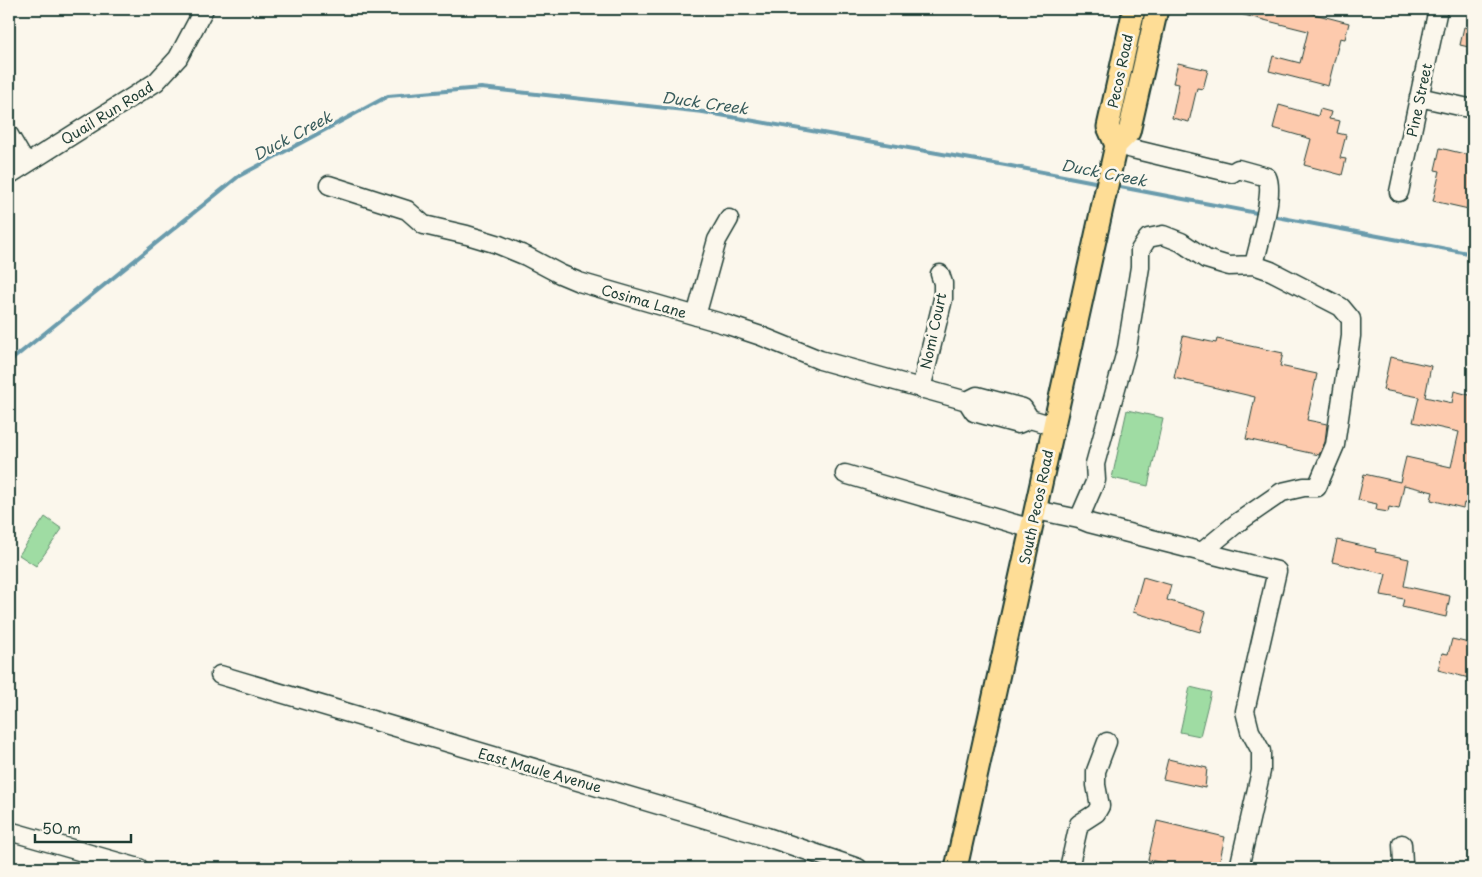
<svg xmlns="http://www.w3.org/2000/svg" width="1482" height="877" font-family="'Playpen Sans',sans-serif">
<style>
.green{fill:#9fdca3;stroke:#5f8c6c}
.lines{fill:none;stroke-linecap:round;stroke-linejoin:round}
.stream{stroke:#699bac;stroke-width:4}
.building{fill:#fdcaad;stroke:#1f3d34}
.minor-casing{stroke:#1f3d34;stroke-width:21}
.major-casing{stroke:#1f3d34;stroke-width:25}
.minor{stroke:#fbf7ec;stroke-width:18}
.major{stroke:#fedd96;stroke-width:21}
.labels{text-anchor:middle;dominant-baseline:central;stroke-width:5;stroke-linejoin:round;paint-order:stroke}
.street-label{font-size:14px;fill:#1f3d34;stroke:#fbf7ec}
.water-label{font-size:15px;font-style:italic;fill:#385c5c;stroke:#fbf7ec}
</style>
<rect width="100%" height="100%" fill="#fbf7ec"/>
<filter id="ink" filterUnits="userSpaceOnUse"><feTurbulence type="fractalNoise" baseFrequency=".02" numOctaves="2"/><feDisplacementMap in="SourceGraphic" scale="10" xChannelSelector="R" yChannelSelector="G"/><feConvolveMatrix kernelMatrix="1 2 1 2 8 2 1 2 1" color-interpolation-filters="sRGB"/></filter>
<g filter="url(#ink)">
<path class="green" d="M1127,410L1163,418L1148,486L1112,478Z
M45,517L62,529L36,566L19,555Z
M1190,687L1211,692L1200,736L1180,732Z"/>
<g class="lines">
<path class="stream" d="M1115,186L1262,214
M1272,216L1473,254
M9,362L239,176L388,96L481,88L703,112L1011,166L1100,183"/>
</g>
<path class="building" d="M1236,9H1295L1349,23L1345,39L1340,38L1328,86L1269,71L1273,56L1300,63L1308,31L1236,13Z
M1464,27L1473,29V48L1460,45Z
M1178,63L1208,70L1203,89L1197,88L1189,122L1172,118L1179,84L1173,83Z
M1279,105L1318,116L1320,109L1331,112L1329,119L1340,121L1337,133L1346,135L1340,158L1346,159L1342,175L1304,165L1311,139L1273,128Z
M1440,148L1473,156V210L1433,201L1440,171L1435,170Z
M1183,336L1216,343L1217,339L1283,353L1280,366L1317,374L1307,420L1327,424L1325,442L1319,455L1246,439L1255,397L1174,378Z
M1390,357L1431,366L1425,397L1452,403L1454,391L1473,396V505L1464,503L1463,508L1431,500L1433,492L1404,485L1399,509L1389,507L1388,512L1376,510L1377,504L1358,500L1364,474L1400,482L1406,457L1451,467L1459,432L1413,422L1419,397L1383,390Z
M1337,540L1376,549L1375,552L1409,559L1404,586L1450,596L1446,617L1402,607L1404,599L1381,595L1386,574L1332,562Z
M1143,577L1171,585L1167,600L1206,612L1200,632L1133,612Z
M1452,639L1473,644V679L1438,670L1442,653L1448,654Z
M1168,759L1207,768L1205,788L1163,779Z
M1157,821L1225,837L1218,868H1193L1148,860Z"/>
<g class="lines">
<defs>
<path id="minor" d="M1419,97L1473,109
M9,135L26,164
M1116,145L1232,173L1238,169L1267,177C1275,193 1258,246 1254,265
M9,175L156,82L178,58L204,9
M329,185L407,210L424,225L467,235L497,244L526,256L560,274L579,282L728,325L761,336L820,360L967,401L977,396L1023,408L1030,419
M1399,192L1438,9
M696,316L717,240L729,219
M921,389L943,299V283L940,274
M967,401L974,412L1018,424L1030,419L1054,426
M845,474L1032,529
M1036,510L1079,519L1089,523L1277,571L1245,711L1250,731L1261,751V771L1239,868
M1079,519L1096,480L1095,464L1127,348L1140,267V250L1148,238L1163,235L1181,242L1206,259L1229,266L1254,265L1271,271L1341,307L1351,319V336L1335,445L1317,487H1304L1282,492L1237,523L1202,552
M220,675L767,837L858,868
M9,831L139,868
M1402,844L1403,863L1405,868
M1069,868L1079,824L1096,813L1100,806L1096,785V771L1107,742"/>
<path id="major" d="M1116,145L1108,127L1134,9
M956,868L1116,145L1129,132L1157,9"/>
</defs>
<use href="#minor" class="minor-casing"/>
<use href="#major" class="major-casing"/>
<use href="#minor" class="minor"/>
<use href="#major" class="major"/>
</g>
</g>
<g class="labels">
<g class="street-label">
<text transform="translate(1120 71) rotate(-78)">Pecos Road</text>
<text transform="translate(1419 100) rotate(-78)">Pine Street</text>
<text transform="translate(107 113) rotate(-32)">Quail Run Road</text>
<text transform="translate(644 301) rotate(16)">Cosima Lane</text>
<text transform="translate(933 331) rotate(-78)">Nomi Court</text>
<text transform="translate(1036 507) rotate(-78)">South Pecos Road</text>
<text transform="translate(540 770) rotate(16)">East Maule Avenue</text>
</g>
<g class="water-label">
<text transform="translate(705 102) rotate(8)">Duck Creek</text>
<text transform="translate(292 135) rotate(-28)">Duck Creek</text>
<text transform="translate(1104 172) rotate(11)">Duck Creek</text>
</g>
</g>
<rect width="1482" height="877" fill="none" stroke="#fbf7ec" stroke-width="30"/>
<rect x="15" y="15" width="1452" height="847" fill="none" stroke="#1f3d34" stroke-width="2" filter="url(#ink)"/>
<path d="M35 834v8h96v-8" fill="none" stroke="#1f3d34" stroke-width="2.5"/>
<text x="42" y="834" font-size="15" fill="#1f3d34" stroke="#fbf7ec" stroke-width="4" paint-order="stroke">50 m</text>
</svg>
